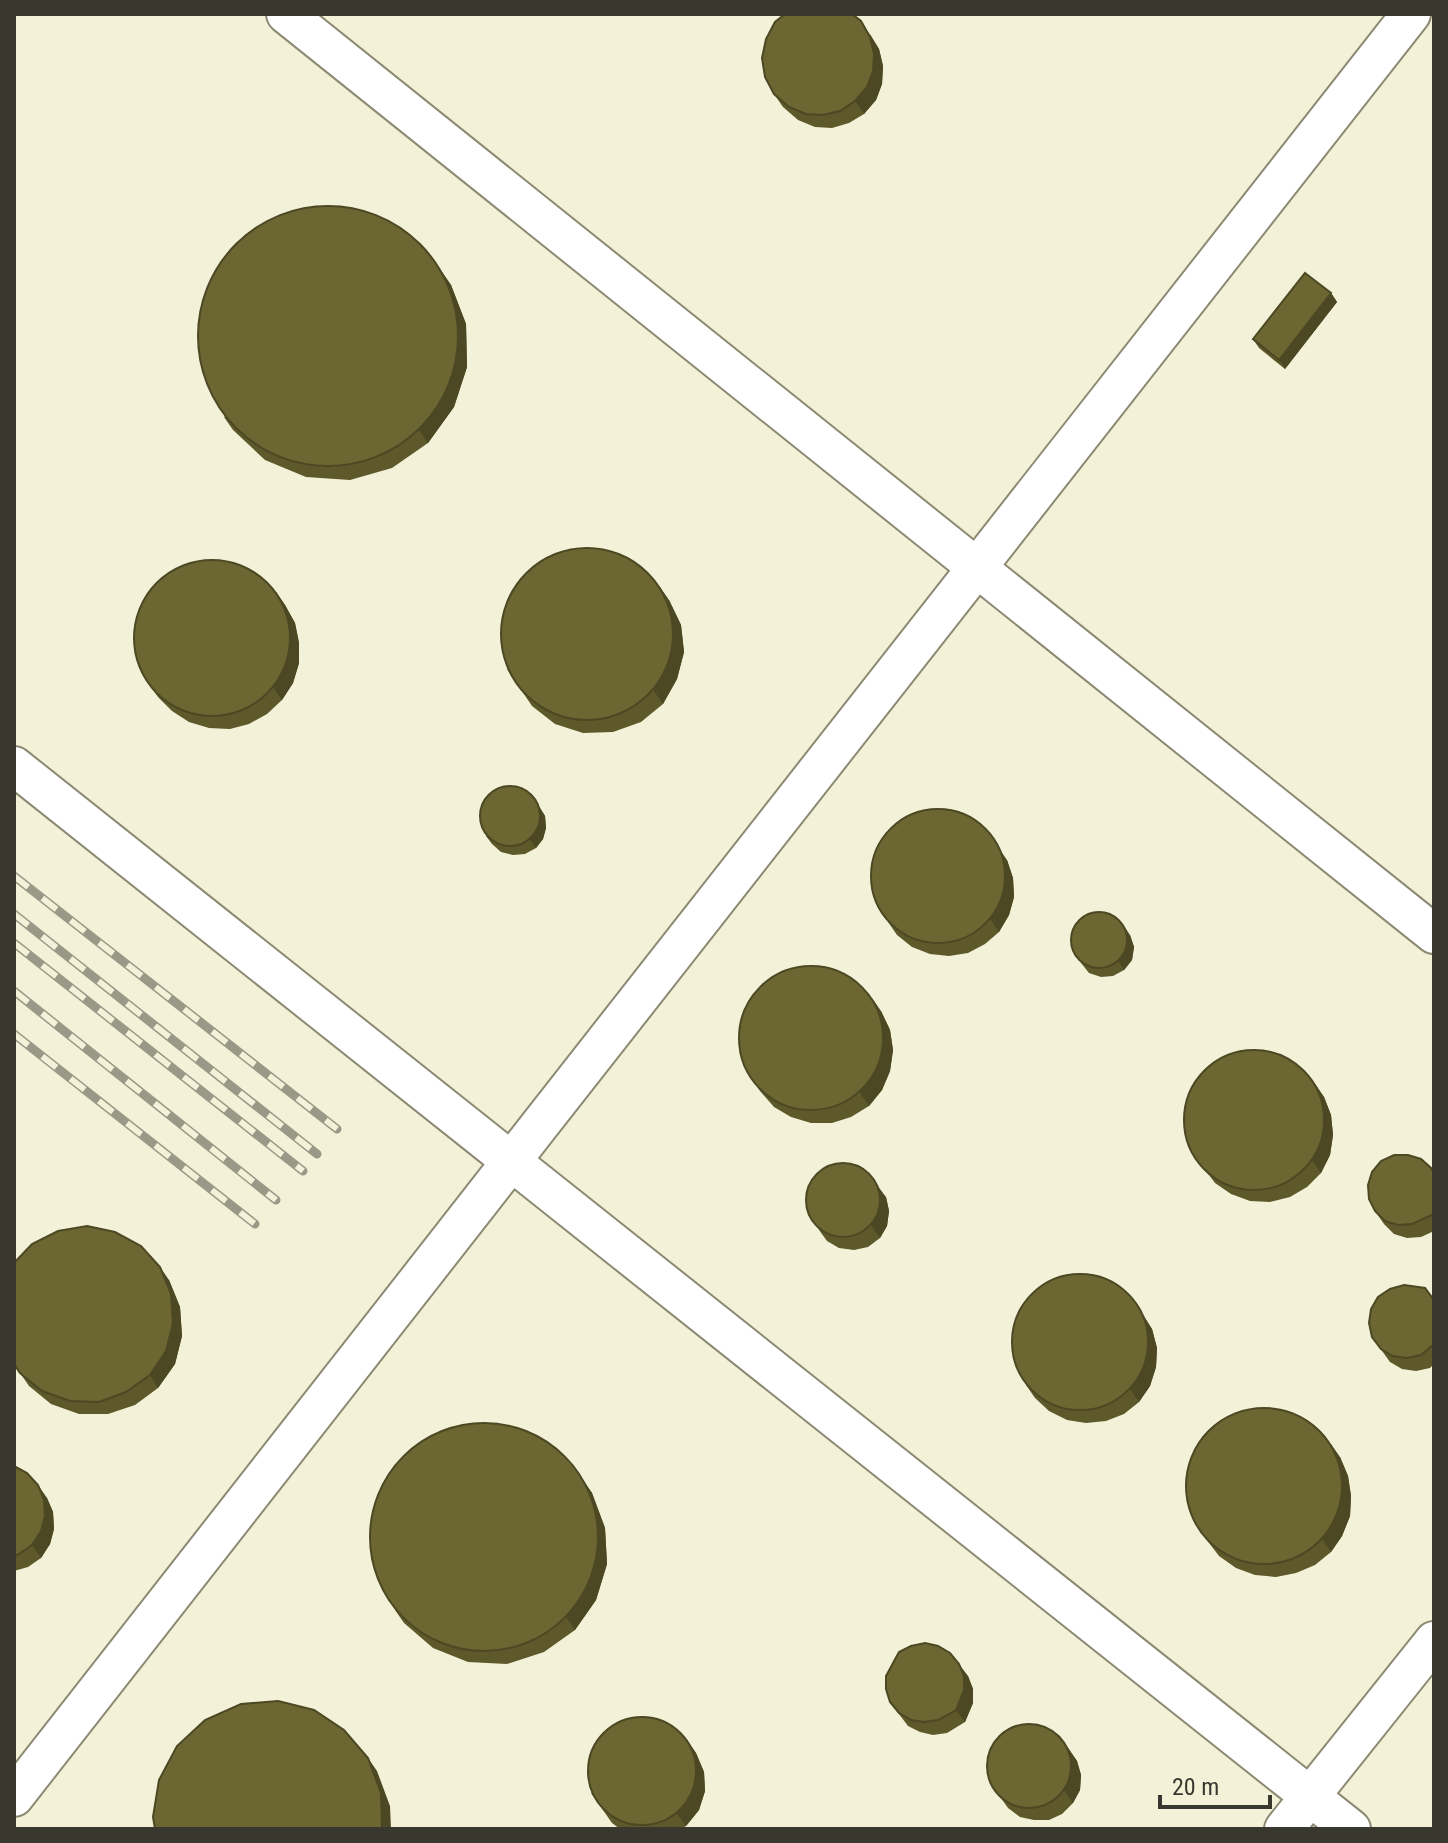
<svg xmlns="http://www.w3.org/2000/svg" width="1448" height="1843" font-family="'Roboto Condensed',sans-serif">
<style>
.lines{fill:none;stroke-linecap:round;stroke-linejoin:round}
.minor-casing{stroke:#8c8a73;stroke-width:42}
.minor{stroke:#fff;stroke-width:38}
.rail-casing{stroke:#9a9987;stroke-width:9}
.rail{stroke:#f3f2d8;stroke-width:6;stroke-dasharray:18;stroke-linecap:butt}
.wall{fill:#5d592b}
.shaded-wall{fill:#4c4823}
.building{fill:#6c6732;stroke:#4c4823;stroke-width:2}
</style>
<rect width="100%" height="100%" fill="#f3f2d8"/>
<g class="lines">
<defs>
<path id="minor" d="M286,14L1434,934
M14,766L1351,1829
M14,1797C480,1203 943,606 1411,14
M1284,1829L1434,1641"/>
</defs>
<use href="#minor" class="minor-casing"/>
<use href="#minor" class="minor"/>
<defs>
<path id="rail" d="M14,876L337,1129
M14,914L317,1154
M14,943L303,1171
M14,991L276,1200
M14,1034L255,1224"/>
</defs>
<use href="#rail" class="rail-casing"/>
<use href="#rail" class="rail"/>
</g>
<path class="wall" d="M870,34L879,49L883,66L882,84L876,100L864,114L849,123L832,128L815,127L798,120L783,107L774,94Z
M442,272L451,285L466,324L467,367L454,407L428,443L392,468L350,480L306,477L265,460L233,430L224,417Z
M1331,293L1337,302L1285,369L1259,348L1253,339Z
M276,592L285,605L295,623L299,643V663L293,683L282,700L267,714L249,724L230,729L209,728L189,722L172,711L158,697L149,684Z
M669,600L681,625L684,652L677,679L663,704L641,722L613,732L583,733L555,724L532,706L507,669Z
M539,806L545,816L546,828L543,839L536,848L525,854L513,855L501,852L492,844L486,836Z
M1007,860L1013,878L1014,897L1009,915L999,932L985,944L968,953L949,956L930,954L912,947L897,935L877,906Z
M1130,935L1134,947L1132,960L1124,970L1113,976L1101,977L1089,973L1074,954Z
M881,1011L890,1030L893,1050L890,1071L882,1090L869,1106L851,1117L832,1123H811L791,1117L774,1107L760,1091L751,1078Z
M1315,1084L1324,1097L1331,1115L1333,1135L1330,1155L1321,1173L1307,1187L1290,1197L1270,1202L1250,1201L1231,1194L1215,1183L1194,1155Z
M1434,1172V1231L1421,1237L1407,1238L1394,1234L1384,1224L1375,1211Z
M886,1197L889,1211L887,1226L880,1238L868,1247L854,1250L839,1248L827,1241L809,1216Z
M169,1280L180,1307L182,1336L175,1364L158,1388L135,1405L108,1414H79L51,1404L29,1386L14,1364Z
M1133,1299L1152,1329L1157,1348L1156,1367L1150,1386L1139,1402L1124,1414L1106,1421L1086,1423L1067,1420L1049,1411L1035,1398L1026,1385Z
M1434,1300V1364L1430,1368L1416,1371L1402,1369L1390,1362L1372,1337Z
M1340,1457L1348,1476L1351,1496L1350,1516L1342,1536L1331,1552L1315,1565L1296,1573L1276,1577L1255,1575L1236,1568L1219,1556L1197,1527Z
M14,1466L47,1498L53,1512L54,1529L50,1544L41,1558L28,1567L14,1571Z
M583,1480L592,1493L605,1528L607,1564L596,1600L575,1630L544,1652L507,1664L468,1662L433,1648L404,1623L395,1610Z
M968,1676L973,1689V1703L965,1722L947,1733L933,1735L920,1732L908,1726L890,1702Z
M1060,1736L1077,1761L1081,1775L1080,1790L1073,1803L1062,1814L1049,1820H1034L1020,1817L1008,1808L991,1784Z
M687,1740L696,1753L704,1772L705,1791L699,1810L686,1826L681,1829H620L612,1823L591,1793Z"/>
<path class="shaded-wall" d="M861,21L879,49L883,66L882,84L876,100L864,114L855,101Z
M442,272L451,285L466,324L467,367L454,407L428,443L419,430Z
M1331,293L1337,302L1285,369L1279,360Z
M660,587L669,600L681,625L684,652L677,679L663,704L654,691Z
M276,592L285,605L295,623L299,643V663L293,683L282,700L273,687Z
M533,797L545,816L546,828L543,839L536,848L530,840Z
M987,831L1007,860L1013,878L1014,897L1009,915L999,932L990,919Z
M1124,926L1130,935L1134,947L1132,960L1124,970L1118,961Z
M872,998L881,1011L890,1030L893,1050L890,1071L882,1090L869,1106L860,1093Z
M1315,1084L1324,1097L1331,1115L1333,1135L1330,1155L1321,1173L1312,1160Z
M877,1185L886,1197L889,1211L887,1226L880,1238L871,1225Z
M160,1267L169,1280L180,1307L182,1336L175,1364L158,1388L150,1375Z
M1133,1299L1152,1329L1157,1348L1156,1367L1150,1386L1139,1402L1130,1389Z
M1331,1444L1340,1457L1348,1476L1351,1496L1350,1516L1342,1536L1331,1552L1322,1539Z
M583,1480L592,1493L605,1528L607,1564L596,1600L575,1630L566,1617Z
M38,1485L47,1498L53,1512L54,1529L50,1544L41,1558L32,1545Z
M959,1664L968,1676L973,1689V1703L965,1722L956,1710Z
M687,1740L696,1753L704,1772L705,1791L699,1810L686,1826L677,1814Z
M1068,1748L1077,1761L1081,1775L1080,1790L1073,1803L1064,1790Z
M368,1758L377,1771L390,1806L391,1829H382Z"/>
<path class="building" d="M785,14H852L861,21L870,37L874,54L873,71L867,87L855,101L840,111L823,115L806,114L789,107L774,94L765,77L762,58L766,39L775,22Z
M198 336a130 130 0 1 1 260 0a130 130 0 1 1-260 0Z
M1305,273L1331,293L1279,360L1253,339Z
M501 634a86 86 0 1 1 172 0a86 86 0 1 1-172 0Z
M134 638a78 78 0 1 1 156 0a78 78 0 1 1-156 0Z
M480 816a30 30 0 1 1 60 0a30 30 0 1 1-60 0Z
M871 876a67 67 0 1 1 134 0a67 67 0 1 1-134 0Z
M1071 940a28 28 0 1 1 56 0a28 28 0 1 1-56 0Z
M739 1038a72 72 0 1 1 144 0a72 72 0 1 1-144 0Z
M1184 1120a70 70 0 1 1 140 0a70 70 0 1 1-140 0Z
M1394,1155H1408L1421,1159L1431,1168L1434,1173V1214L1412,1224L1398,1225L1385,1221L1375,1211L1369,1199L1368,1185L1372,1172L1381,1161Z
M806 1200a37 37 0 1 1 74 0a37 37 0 1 1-74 0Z
M87,1226L115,1232L141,1246L160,1267L171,1294L173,1323L166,1351L150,1375L126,1392L99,1402L70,1401L42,1391L20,1373L14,1364V1263L32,1244L58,1231Z
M1012 1342a68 68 0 1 1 136 0a68 68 0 1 1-136 0Z
M1404,1285L1425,1288L1434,1300V1344L1421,1355L1407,1358L1393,1356L1381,1349L1372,1337L1369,1323L1371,1309L1378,1297L1390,1289Z
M1186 1486a78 78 0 1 1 156 0a78 78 0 1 1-156 0Z
M370 1537a114 114 0 1 1 228 0a114 114 0 1 1-228 0Z
M14,1466L27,1473L38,1485L44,1500L45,1516L41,1531L32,1545L19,1554L14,1556Z
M925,1643L938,1646L950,1653L959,1664L964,1676V1690L956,1710L938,1720L924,1722L911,1720L899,1713L890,1702L886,1689V1676L899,1652L911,1646Z
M278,1701L314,1710L344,1730L368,1758L381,1793L382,1829H155L153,1817L159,1780L177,1746L205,1720L241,1704Z
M588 1771a54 54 0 1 1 108 0a54 54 0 1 1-108 0Z
M987 1766a42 42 0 1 1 84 0a42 42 0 1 1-84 0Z"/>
<rect width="1448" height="1843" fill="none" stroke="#39382e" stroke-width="32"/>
<path d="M1160 1795v12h110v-12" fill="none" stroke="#39382e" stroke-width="4"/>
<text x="1172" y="1795" font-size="24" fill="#39382e" stroke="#f3f2d8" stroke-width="6" paint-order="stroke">20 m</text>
</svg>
